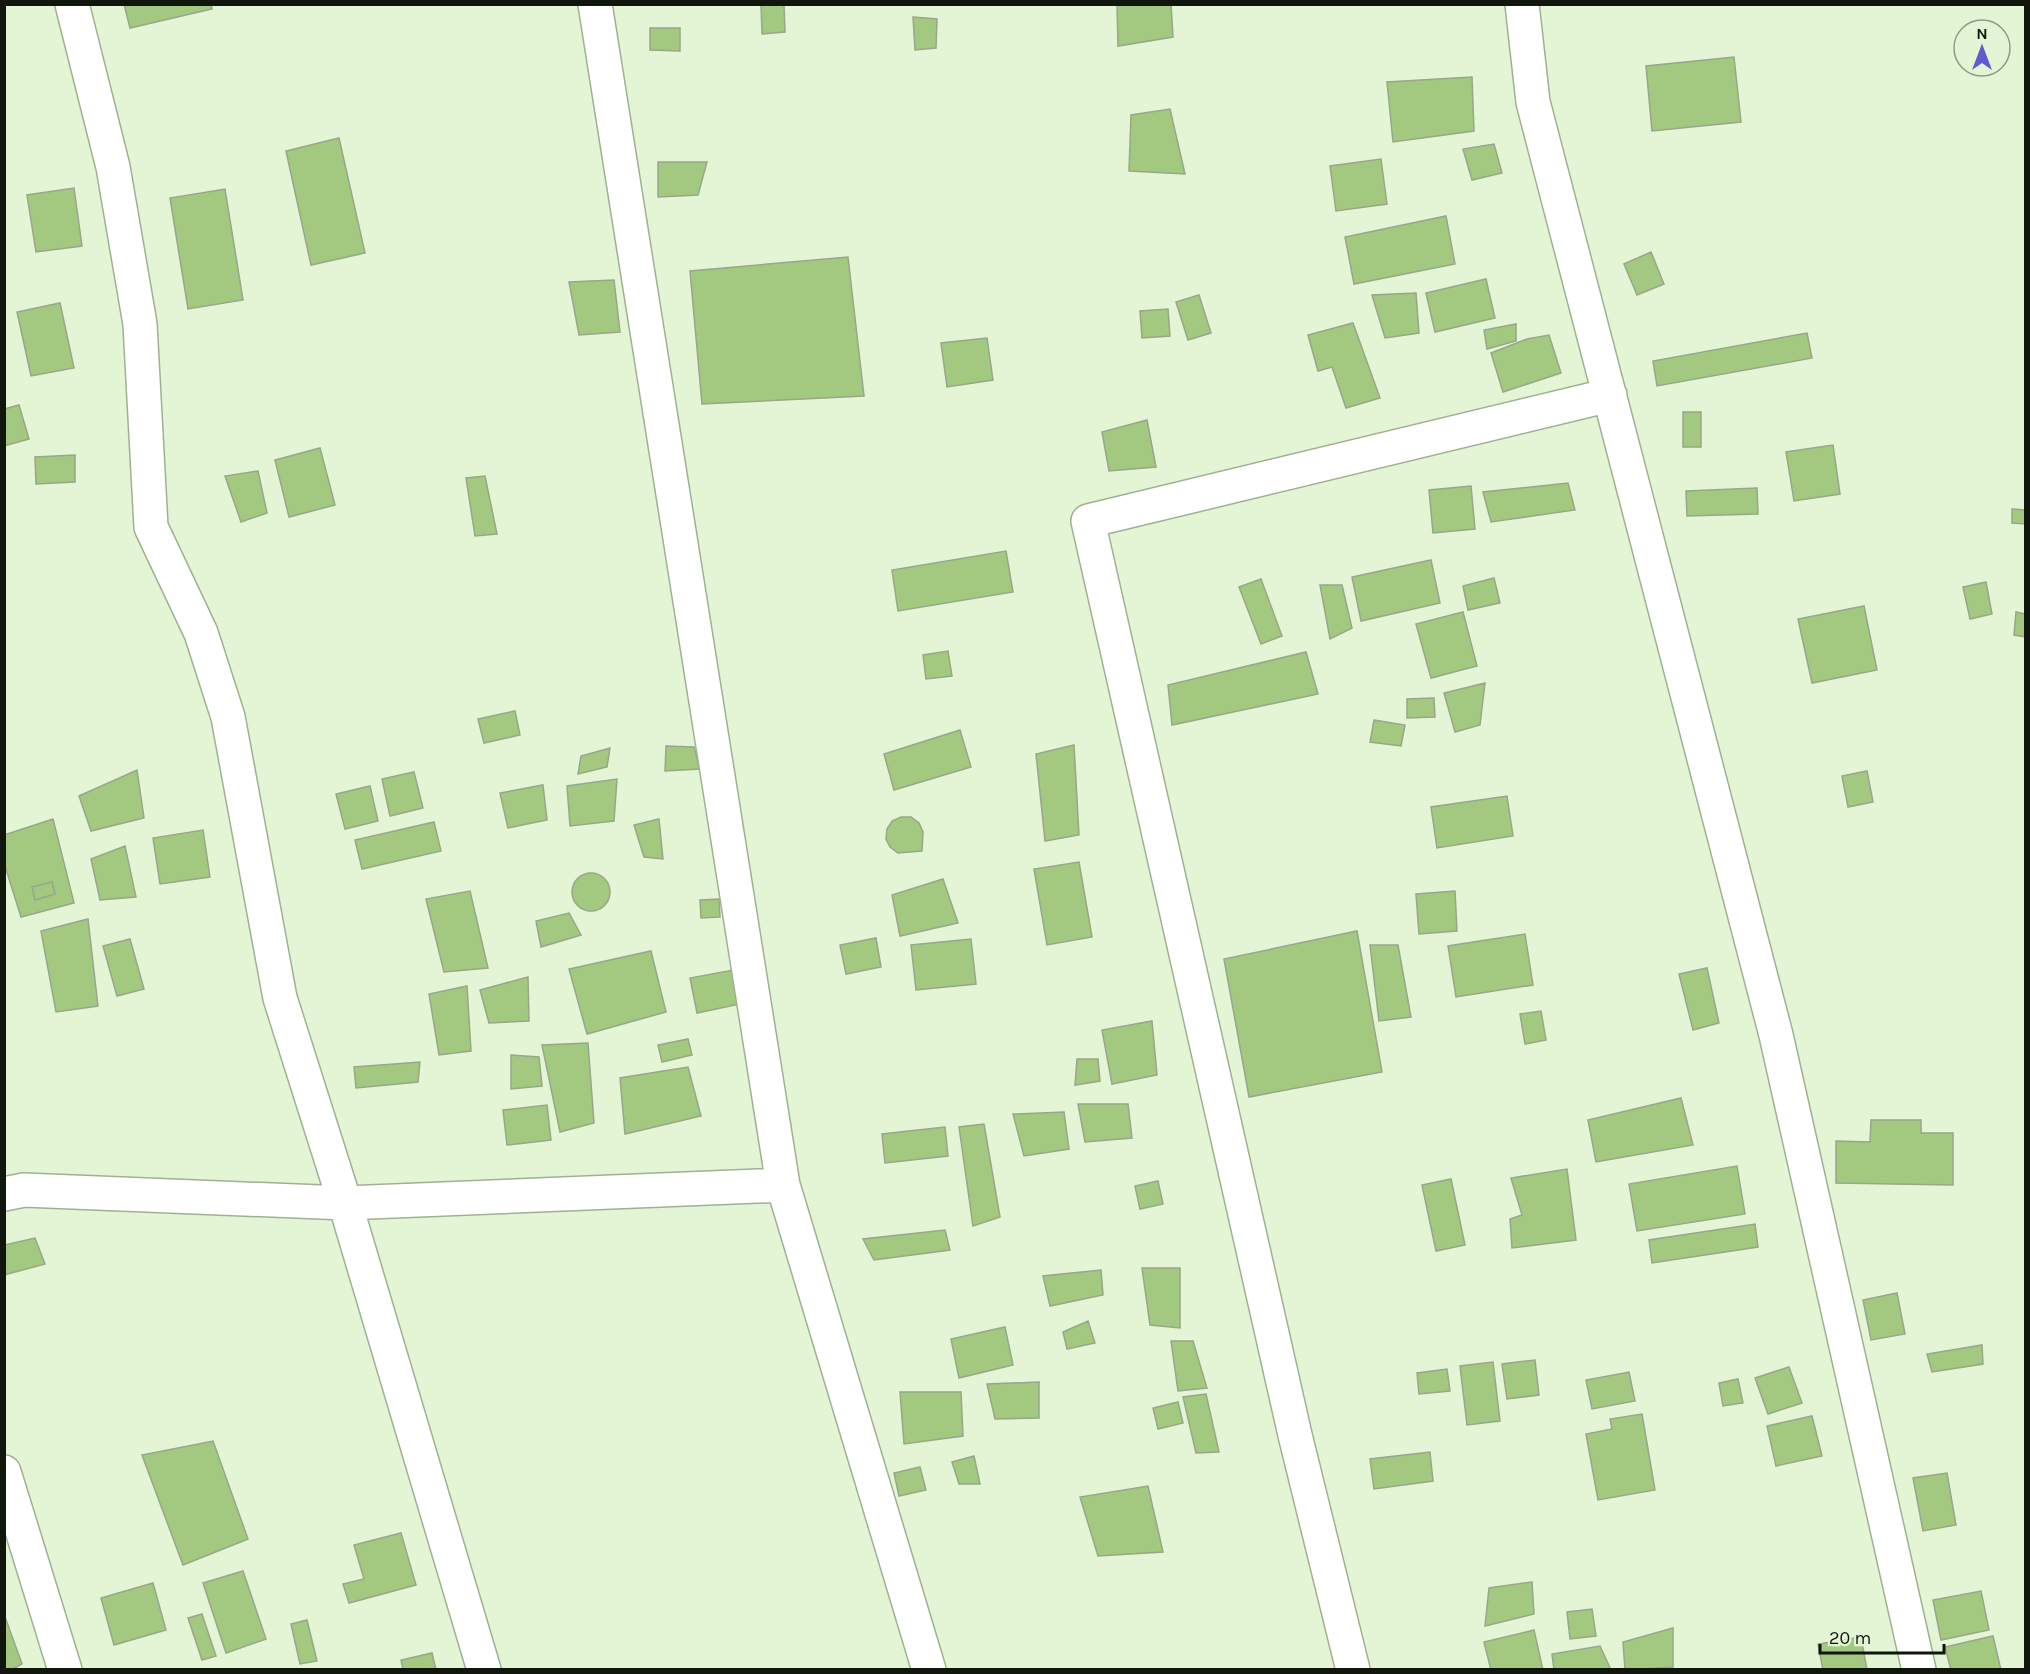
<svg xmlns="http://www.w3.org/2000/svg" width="2030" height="1674" font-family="Karla,sans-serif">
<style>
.building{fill:#a2c97f;stroke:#97a789;stroke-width:1.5;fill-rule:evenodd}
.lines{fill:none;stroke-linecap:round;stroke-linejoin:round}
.minor-casing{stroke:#a0b192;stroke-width:36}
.minor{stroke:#fff;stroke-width:33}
</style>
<rect width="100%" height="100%" fill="#e3f5d4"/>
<path class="building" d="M124,4H211L212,9L130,28Z
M761,4H784L785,32L762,34Z
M1117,4H1171L1173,37L1118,46Z
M913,17L937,19L936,48L915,50Z
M650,28H680V51L650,50Z
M1734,57L1741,122L1652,131L1646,66Z
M1472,77L1474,131L1393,142L1387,82Z
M1170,109L1185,174L1129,171L1131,115Z
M339,138L365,253L311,265L286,151Z
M1494,144L1502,173L1472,180L1463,149Z
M1381,159L1387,204L1336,211L1330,166Z
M658,162H707L698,195L658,197Z
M74,188L82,246L36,252L27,195Z
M225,189L243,300L188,309L170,198Z
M1446,216L1455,264L1354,284L1345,237Z
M1651,252L1664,284L1637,295L1624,264Z
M848,257L864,396L702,404L690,271Z
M1486,279L1495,318L1435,332L1426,293Z
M614,280L620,332L579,335L569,282Z
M1416,293L1419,333L1385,338L1372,295Z
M1199,295L1211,333L1188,340L1176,302Z
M60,303L74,368L31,376L17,312Z
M1168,309L1170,336L1142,338L1140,311Z
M1353,323L1380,398L1346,408L1332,367L1318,371L1308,335Z
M1516,324V341L1487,349L1484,330Z
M1807,333L1812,358L1657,386L1653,361Z
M1549,335L1561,373L1503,392L1491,353L1527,339Z
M987,338L993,380L947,387L941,343Z
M19,405L29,439L4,446V409Z
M1683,412H1701V447H1683Z
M1147,420L1156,467L1109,471L1102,432Z
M1833,445L1840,494L1794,501L1786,452Z
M320,448L335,505L289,517L275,460Z
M75,455V482L36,484L35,457Z
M258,471L267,513L241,522L225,476Z
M485,476L497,534L475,536L466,478Z
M1568,483L1575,510L1491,522L1483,492Z
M1471,486L1475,529L1433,533L1429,490Z
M1757,488L1758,514L1687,516L1686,491Z
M2012,509L2026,510V524L2012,523Z
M1006,551L1013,592L898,611L892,570Z
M1431,560L1440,603L1361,621L1352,577Z
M1494,578L1500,603L1468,610L1463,586Z
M1261,579L1282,636L1261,644L1239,587Z
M1986,582L1992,614L1970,619L1963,587Z
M1320,585H1342L1352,628L1330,639Z
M1864,606L1877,670L1812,683L1798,619Z
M1463,612L1477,666L1431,678L1416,624Z
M2016,612L2026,614V637L2014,635Z
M948,651L952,676L926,679L923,655Z
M1306,652L1318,694L1172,725L1168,685Z
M1485,683L1480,725L1455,732L1444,693Z
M1434,698L1435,717L1407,718V699Z
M515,711L520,735L484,743L478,719Z
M1374,720L1405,725L1401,746L1370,742Z
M960,730L971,767L894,790L884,754Z
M1074,745L1079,835L1045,841L1036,754Z
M666,746L694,747L700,769L665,771Z
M610,748L607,767L578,774L581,756Z
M137,770L144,818L91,831L79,796Z
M1867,771L1873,802L1848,807L1842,776Z
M414,772L423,808L390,816L382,779Z
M617,779L614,821L570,826L567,786Z
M543,785L547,820L508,828L500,793Z
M370,786L378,821L345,829L336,794Z
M1507,796L1513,836L1437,848L1431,807Z
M901,817H911L919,823L923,832L922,851L898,853L890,847L886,839L887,829L892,821Z
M53,819L74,903L21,917L4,863V835ZM52,882L55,894L35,900L32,887Z
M659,819L663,859L644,857L634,825Z
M434,822L441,851L362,869L355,840Z
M203,830L210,877L160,884L153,838Z
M125,846L136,897L100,900L91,859Z
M1079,862L1092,937L1047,945L1034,869Z
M572 892a19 19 0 1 1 38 0a19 19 0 1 1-38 0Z
M943,879L958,923L900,936L892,895Z
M52,882L55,894L35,900L32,887Z
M470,891L488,968L444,972L426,899Z
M1455,891L1457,931L1419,934L1416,894Z
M719,899L720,917L701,918L700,900Z
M569,913L581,935L541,947L536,921Z
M88,919L98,1006L56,1012L41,931Z
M1357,931L1382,1072L1249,1097L1224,959Z
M1525,934L1533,985L1456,997L1448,946Z
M876,938L881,967L846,974L840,945Z
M130,939L144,989L117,996L103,946Z
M971,939L976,984L916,990L911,945Z
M1370,945H1398L1411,1017L1379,1021Z
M651,951L666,1012L587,1034L569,969Z
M1707,968L1719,1023L1693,1030L1679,974Z
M733,970L740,1004L697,1013L690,978Z
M528,977L529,1021L489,1023L480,990Z
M467,986L471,1051L439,1055L429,994Z
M1541,1011L1546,1040L1525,1044L1520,1014Z
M1152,1021L1157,1075L1112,1084L1102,1030Z
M688,1039L692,1055L662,1062L658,1045Z
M588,1043L594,1123L560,1132L542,1045Z
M511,1055L539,1057L542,1086L511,1089Z
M1077,1059H1098L1100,1081L1075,1085Z
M420,1062L418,1082L356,1088L354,1067Z
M688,1067L701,1116L625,1134L620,1078Z
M1681,1098L1693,1145L1596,1162L1588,1120Z
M1078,1104H1128L1132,1138L1085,1142Z
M547,1105L551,1140L507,1145L503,1110Z
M1064,1112L1069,1149L1024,1156L1013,1114Z
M1871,1120H1921V1133H1953V1185L1836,1183V1141L1870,1142Z
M984,1124L1000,1217L973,1226L959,1127Z
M945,1127L948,1156L885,1163L882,1134Z
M1737,1166L1745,1214L1637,1231L1629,1184Z
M1567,1169L1576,1240L1512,1248L1510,1219L1522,1215L1511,1178Z
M1451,1179L1465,1245L1436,1251L1422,1185Z
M1158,1181L1163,1204L1140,1209L1135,1186Z
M1755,1224L1758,1247L1652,1263L1649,1240Z
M945,1230L950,1250L874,1260L863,1239Z
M35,1238L45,1264L4,1275V1245Z
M1142,1268H1180V1328L1150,1325Z
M1101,1270L1103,1295L1050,1306L1043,1276Z
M1897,1293L1905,1334L1871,1340L1863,1300Z
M1088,1321L1095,1343L1067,1349L1063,1332Z
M1005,1327L1013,1365L959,1378L951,1339Z
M1171,1341H1193L1207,1388L1178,1391Z
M1982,1345L1983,1364L1932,1372L1927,1354Z
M1535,1360L1539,1395L1507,1399L1502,1364Z
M1493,1362L1500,1421L1467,1425L1460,1366Z
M1789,1367L1802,1403L1768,1414L1755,1378Z
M1447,1369L1450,1391L1419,1394L1417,1373Z
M1629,1372L1635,1401L1592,1409L1586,1380Z
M1738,1379L1743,1403L1723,1406L1719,1383Z
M1039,1382V1418L995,1419L987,1384Z
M900,1392H961L963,1436L904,1444Z
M1206,1394L1219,1452L1196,1453L1183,1397Z
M1178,1402L1183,1423L1158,1429L1153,1408Z
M1642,1414L1655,1490L1598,1500L1586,1434L1612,1429L1610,1419Z
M1812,1416L1822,1456L1776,1466L1767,1426Z
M213,1441L248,1539L183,1565L142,1455Z
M1430,1452L1433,1481L1374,1489L1370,1459Z
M974,1456L980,1484H959L952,1462Z
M920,1467L926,1490L899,1496L894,1473Z
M1947,1473L1956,1525L1923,1531L1913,1478Z
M1148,1486L1163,1552L1098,1556L1080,1497Z
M401,1533L416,1585L349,1603L343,1584L364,1579L354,1545Z
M243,1571L266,1639L226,1653L203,1583Z
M1532,1582L1534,1614L1485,1626L1489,1588Z
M153,1583L166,1630L114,1645L101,1598Z
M1981,1591L1989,1630L1941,1640L1933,1600Z
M1592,1609L1596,1636L1570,1639L1567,1612Z
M4,1614L22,1664L11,1670H4Z
M202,1614L216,1656L202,1660L188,1618Z
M307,1620L317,1661L300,1664L291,1624Z
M1673,1628V1667L1625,1670L1623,1642Z
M1534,1630L1543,1670H1491L1484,1642Z
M1993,1636L2001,1670H1951L1945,1647Z
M1861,1637L1867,1670H1823L1818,1644Z
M1600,1646L1611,1670H1554L1552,1654Z
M432,1653L436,1670H403L401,1660Z"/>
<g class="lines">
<defs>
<path id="minor" d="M72,4L113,167L140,324L151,527L201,633L228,717L280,998L345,1203L484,1670
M595,4L783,1185L929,1670
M1522,4L1533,102L1776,1035L1919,1670
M4,1194L24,1190L345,1203L783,1185
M4,1472L65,1670
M1353,1670L1295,1435L1088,521L1610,395"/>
</defs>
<use href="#minor" class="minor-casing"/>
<use href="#minor" class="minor"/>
</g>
<rect width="2030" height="1674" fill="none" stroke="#10160b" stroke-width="12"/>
<g transform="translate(1982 48)"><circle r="28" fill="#e3f5d4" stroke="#8f9c84" stroke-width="1.5"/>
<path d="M0-4.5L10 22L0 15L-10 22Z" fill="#6259d2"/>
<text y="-9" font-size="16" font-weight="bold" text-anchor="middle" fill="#10160b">N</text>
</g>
<path d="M1820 1644v9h124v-9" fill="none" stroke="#10160b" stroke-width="3"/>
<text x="1829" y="1644" font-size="18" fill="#10160b" stroke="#e3f5d4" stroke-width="4.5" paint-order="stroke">20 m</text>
</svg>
